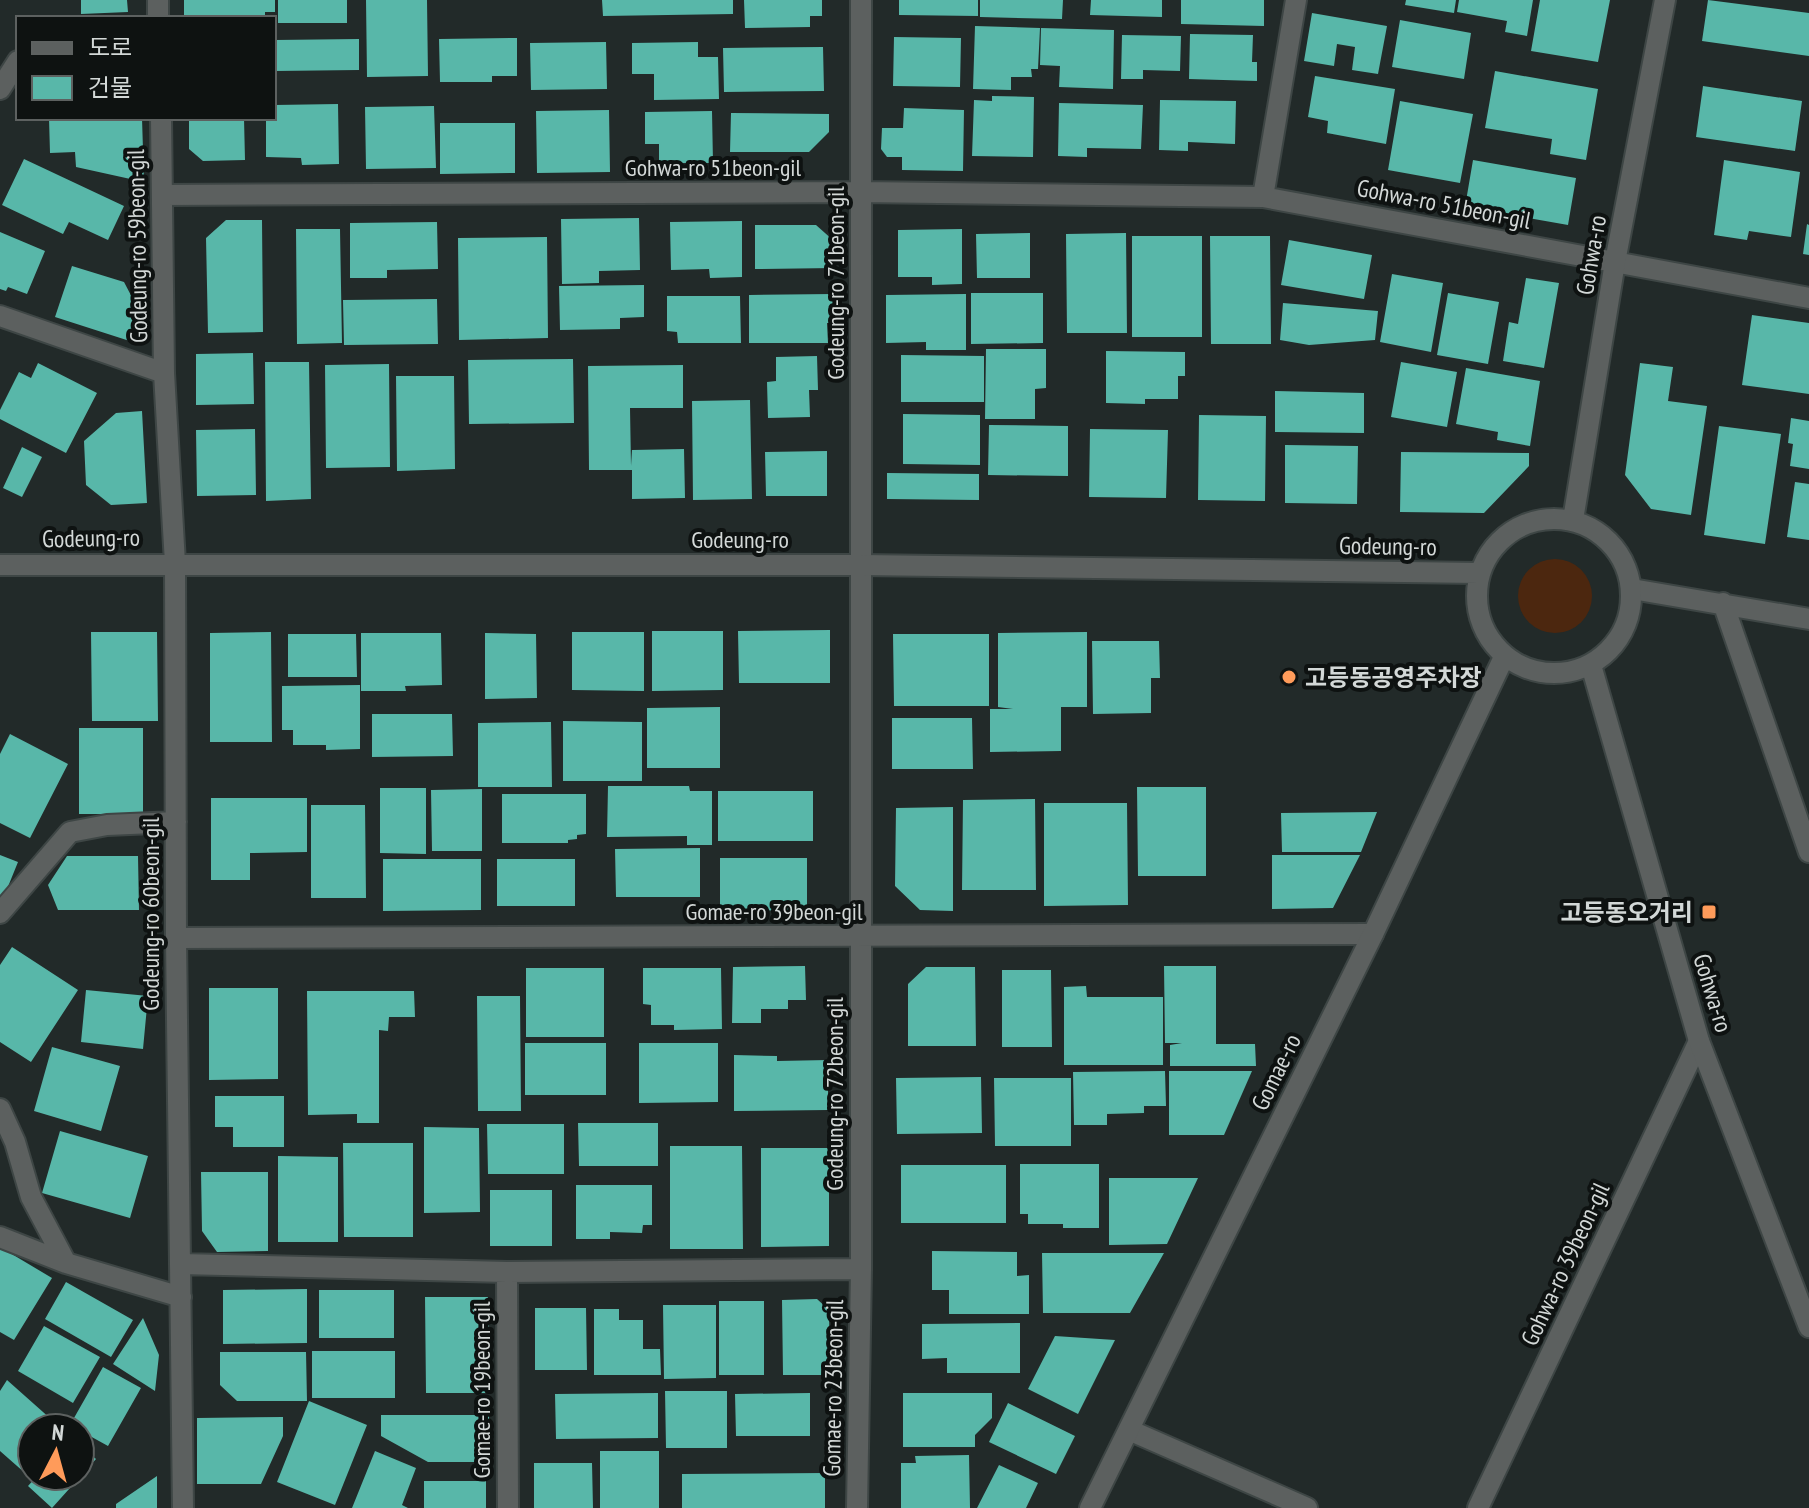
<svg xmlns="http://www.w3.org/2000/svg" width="1809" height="1508" font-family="'PT Sans Narrow','Noto Sans KR',sans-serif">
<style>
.green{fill:#4c270f}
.building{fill:#58b7a9}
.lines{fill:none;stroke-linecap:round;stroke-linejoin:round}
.minor-casing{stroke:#3e4645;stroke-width:24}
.tertiary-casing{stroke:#3e4645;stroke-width:24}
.minor{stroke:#5c605f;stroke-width:20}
.tertiary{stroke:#5c605f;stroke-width:20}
.poi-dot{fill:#ff9b5a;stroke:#0e1211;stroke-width:3}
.labels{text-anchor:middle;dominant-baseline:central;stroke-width:8;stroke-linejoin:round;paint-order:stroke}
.street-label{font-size:24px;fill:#d3d8d7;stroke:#0e1211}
.poi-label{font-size:24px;font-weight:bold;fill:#d3d8d7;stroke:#0e1211;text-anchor:start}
</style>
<rect width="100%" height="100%" fill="#222a29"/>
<path class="green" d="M1518 596a37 37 0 1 1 74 0a37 37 0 1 1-74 0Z"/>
<path class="building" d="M81,0H127L128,12L81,14Z
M184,0H275V12H265V18H184Z
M278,0H347V23H278Z
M366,0H427L428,76L367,77Z
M602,0H733V14L603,16Z
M744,0H822V16H810V27L745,28Z
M899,0H978V16L899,15Z
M980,0H1063L1062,19L980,17Z
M1091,0H1162V17L1090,15Z
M1181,0H1264V26L1181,24Z
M1406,0H1456L1454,13L1405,5Z
M1459,0H1533L1527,36L1505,32L1507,21L1457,12Z
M1540,0H1610L1598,62L1531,51Z
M1708,0L1809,13V56L1702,41Z
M1312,13L1387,26L1378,74L1352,70L1355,47L1337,44L1334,66L1304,61Z
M1400,20L1471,33L1464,79L1392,67Z
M975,26L1040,28L1038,69H1031L1032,77H1011V90L973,89Z
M1041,28L1114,30L1113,89L1059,87L1060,66L1040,65Z
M1190,34L1253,35L1252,62H1257V81L1189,79Z
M1122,35L1181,36L1180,71L1143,70V79H1121Z
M894,37L961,38L960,87L893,86Z
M517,38V76H492V82H440L439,39Z
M359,39V70L275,71V40Z
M606,42L607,89L531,90L530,43Z
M698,42V57H718L719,99L654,100V74H632V43Z
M823,47L824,91L724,92L723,48Z
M1495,71L1598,89L1586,160L1550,154L1552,139L1485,128Z
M1315,76L1395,89L1386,144L1327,133L1328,121L1308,117Z
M1703,86L1802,101L1795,151L1696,137Z
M992,96L1034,97L1033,157L972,156L974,100L992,101Z
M1160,100L1236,101L1235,144L1188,142V151L1159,150Z
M1400,101L1473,114L1460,183L1388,170Z
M1059,103L1143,105L1141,149L1087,148V157L1058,156Z
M338,104L339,164L302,165L301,158L266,157V118H274V105Z
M434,106L436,168L366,169L365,107Z
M904,108L964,110L963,171L902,170V157H887L881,149L882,128H903Z
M609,110L610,172L537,173L536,111Z
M712,111L713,163H659V144H645V112Z
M731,113L829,114V132L809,152H730Z
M49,118H142L144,182L76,167L75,152L50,153Z
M189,118H244L245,160L203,161L189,149Z
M440,123H515V173L440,174Z
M24,159L124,206L108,240L69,222L63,234L2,205Z
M1473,160L1576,178L1568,225L1465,207Z
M1724,160L1800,172L1791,237L1749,231L1747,240L1714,235Z
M639,218L640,270L599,271V283L562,284L561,219Z
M226,220H262L263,332L208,333L206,238Z
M742,221V277L710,278L709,269L671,270L670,222Z
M437,222L438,269L387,270V278H350V223Z
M1807,224L1809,225V255L1803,254Z
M755,225H816L834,241V268L755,269Z
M296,229H340L342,343L297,344Z
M962,229V284L932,285V277H898V230Z
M0,232L45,251L27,294L8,287L6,291L0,289Z
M1030,233V278H977L976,234Z
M1126,233L1127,333H1067L1066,234Z
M1132,236H1202V337H1132Z
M1210,236H1270L1271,344H1211Z
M547,237L548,338L459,340L458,238Z
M1289,240L1372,255L1364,299L1281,285Z
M72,266L124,282L146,324L139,344L55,317Z
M1392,274L1443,283L1431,352L1380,342Z
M1526,278L1559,283L1544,368L1503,361L1509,322L1518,324Z
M644,285V317L620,318V329L560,330L559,286Z
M971,293H1043V343L971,344Z
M1448,293L1499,302L1488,364L1437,355Z
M833,294L834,323H827L828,343H749V295Z
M966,294V350H926V342L886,343V295Z
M667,296H740L741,343H678L677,332L667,331Z
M437,299L438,344L344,345L343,300Z
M1283,303L1378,311L1375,340L1309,345L1280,340Z
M1752,315L1809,323V394L1742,385Z
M986,349H1046V388L1035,389V419H985Z
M1106,351L1185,352V376H1178V399H1145V404L1106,403Z
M253,353L254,404L196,405V354Z
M901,355L984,356V402H901Z
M817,356L818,390H809L810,417L768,418L767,382L776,381V357Z
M573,359L574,423L469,424L468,360Z
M265,362H309L311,499L266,501Z
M1401,362L1457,372L1447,427L1391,417Z
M38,363L97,393L66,453L0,419V410L19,372L31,378Z
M1640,363L1673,367L1668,401L1707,406L1691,515L1651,509L1625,475Z
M389,364L390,467L326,468L325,365Z
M683,365V408H630L631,466L632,450L684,449L685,498L632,499V470H589L588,366Z
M1466,368L1540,381L1530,446L1497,440L1498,432L1456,424Z
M396,376H454L455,469L397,471Z
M1275,391L1364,393V433L1275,432Z
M750,400L752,499L693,500L692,401Z
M142,411L147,503L111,505L86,485L84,441L116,413Z
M903,414L980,415V465L903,464Z
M1199,415L1266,416L1265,501L1198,500Z
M1791,418L1809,421V469L1790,466L1793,444L1788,443Z
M989,425L1068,426V476L988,475Z
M1719,426L1781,434L1765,544L1704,535Z
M255,429L256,495L197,496L196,430Z
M1090,429L1168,430L1166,498L1089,497Z
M1285,445L1358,446L1357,504L1285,503Z
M22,447L42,457L22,497L3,488Z
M827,451V496H766L765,452Z
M1401,452L1529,453V466L1484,513L1400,512Z
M887,473L979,474V500L887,499Z
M1795,482L1809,484V540L1787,537Z
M830,630V683H739L738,631Z
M652,631H723V690L652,691Z
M91,632H157L158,721H92Z
M271,632L272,742H210V633Z
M572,632H644V691L572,690Z
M1087,632V707H1061V751L990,752V709H1013L998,707V633Z
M361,633H441L442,685L405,686L406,691H361Z
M485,633L536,634L537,698L485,699Z
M288,634H356L357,677H288Z
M893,634H989V706H894Z
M1092,641H1159L1160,678H1151V713L1093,714Z
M360,685V749L326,750V745H293V730H282V686Z
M720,707V768H647V708Z
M372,714H452L453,756L372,757Z
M892,718H972L973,769H892Z
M563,721L642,722V781H563Z
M551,722L552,787H478V723Z
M79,728H143V814H79Z
M10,734L68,764L30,838L0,823V754Z
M608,786H689L690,791H712V845H687V836L607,837Z
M1137,787H1206V876H1138Z
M380,788H426V854L380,853Z
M482,789V851H432L431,790Z
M718,791H813V841H718Z
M502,794H586V834L577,835V839L568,840V843H502Z
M211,798H307V852L250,853V880H211Z
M1035,799L1036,890H962L963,800Z
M1044,803H1127L1128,905L1044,906Z
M311,805H365L366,898H311Z
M953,807V911L920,910L895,886L896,808Z
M1377,812L1361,852H1282L1281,813Z
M700,848V897H616L615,849Z
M0,855L18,862L3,899L0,898Z
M1272,855H1360L1333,908L1272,909Z
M67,856H138L139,910H58L48,885Z
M720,858H807V910L720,911Z
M383,859H481V910L383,911Z
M497,859H575V906H497Z
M12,947L78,990L31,1062L0,1042V965Z
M805,966L806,1000H788V1009H761V1023H732L733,967Z
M1164,966H1216V1044H1255L1256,1066H1170V1045L1182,1043H1165Z
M926,967H975L976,1046H908V984Z
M526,968H604V1037H526Z
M643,968H721L722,1029L674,1030V1025H651V1005L643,1004Z
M1002,970H1051L1052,1047H1002Z
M1086,986L1087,997H1163V1065H1064V987Z
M209,988H278V1079L209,1080Z
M86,990L148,996L143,1049L81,1042Z
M307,991H414L415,1017H389L388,1031L379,1030V1123H357V1114L308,1115Z
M477,996H520L521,1111H478Z
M525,1043H606V1095H525Z
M639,1043H718V1102L639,1103Z
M52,1047L120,1066L101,1131L34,1111Z
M734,1055L777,1056V1061L828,1060V1110L734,1111Z
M1165,1071L1166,1106H1144V1113L1107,1114V1125H1074L1073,1072Z
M1169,1071H1252L1224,1135H1169Z
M981,1077L982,1133L897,1134L896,1078Z
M994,1078H1071V1146H995Z
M215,1096H284V1147H233V1127H215Z
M578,1123H658V1166H579Z
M487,1124H564V1174H488Z
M424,1127L479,1128L480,1212L424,1213Z
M60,1131L148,1156L130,1218L42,1193Z
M343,1143H413V1237H344Z
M670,1146H742L743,1249H670Z
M761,1148H829V1246L761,1247Z
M278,1156L338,1157V1242H278Z
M1020,1164H1099V1228H1063V1224H1028V1214H1020Z
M901,1165H1006V1223H901Z
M201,1172H268V1251L217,1252L202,1231Z
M1109,1178H1198L1167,1244L1109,1245Z
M576,1185H652V1225H643L642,1233L610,1232V1239H576Z
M490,1190H552V1246H490Z
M0,1247L52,1278L14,1340L0,1332Z
M932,1251L1017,1252V1276L1029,1275V1314H949V1290H932Z
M1042,1253H1164L1130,1313H1043Z
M66,1282L133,1320L111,1357L45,1319Z
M307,1289V1343L223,1344V1290Z
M319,1290H394V1338H319Z
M425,1297H488L489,1393H426Z
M817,1299L829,1310L830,1375H783L782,1300Z
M719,1301H764V1375H719Z
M663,1305H716V1378L664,1379Z
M535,1308H586L587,1370H535Z
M594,1309H619V1320H643V1349H660L661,1375H594Z
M143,1318L159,1355L155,1391L113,1364Z
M1020,1323V1373H947V1358L922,1359V1324Z
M44,1326L100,1357L73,1403L18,1371Z
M1055,1336L1115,1340L1078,1414L1028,1389Z
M312,1351H395V1398H312Z
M220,1352H306L307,1401H237L220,1385Z
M103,1367L141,1388L108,1446L70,1425Z
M7,1380L61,1428H32V1465L25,1473L0,1451V1391Z
M665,1391H727V1448H666Z
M658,1393V1438L556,1439L555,1394Z
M810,1393V1436H736L735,1394Z
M903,1393H992V1418L975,1435V1447H903Z
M309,1401L367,1425L335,1505L277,1482Z
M1008,1403L1075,1436L1056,1474L989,1442Z
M381,1415H489V1462H428L381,1436Z
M283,1417V1436L261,1484H197V1418Z
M80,1445L96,1459L52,1508L28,1486L37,1476H80Z
M375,1451L416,1468L402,1505L408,1508H352Z
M600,1451H659V1508H600Z
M969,1455L970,1508H901V1463H916L915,1456Z
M534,1463H592L593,1508H534Z
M999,1465L1038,1483L1026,1508H977Z
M825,1473V1508H682V1474Z
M157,1476V1508H116V1504Z
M424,1481H486V1508H424Z"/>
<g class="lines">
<defs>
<path id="minor" d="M158,0V18
M0,89L18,61
M161,118L164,373L175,563L176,938L183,1508
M163,195L860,192L1263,197L1809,298
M1263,197L1296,0
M0,316L164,373
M1632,589L1809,619
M1723,603L1809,852
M0,913L70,832L107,825L176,822
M176,938L1373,934
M0,1109L15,1142L31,1197L66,1263
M0,1237L66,1263L181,1297
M180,1264L507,1272L861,1269
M507,1272L508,1508
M1129,1430L1307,1508
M857,1508L861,1269V0
M1478,1508L1699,1041"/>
<path id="tertiary" d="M1477 596a77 77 0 1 1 154 0a77 77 0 1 1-154 0Z
M1573,520L1615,262L1665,0
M0,565H861L1479,573
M1591,665L1699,1041L1809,1327
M1090,1508L1373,934L1504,657"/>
</defs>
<use href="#minor" class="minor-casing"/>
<use href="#tertiary" class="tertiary-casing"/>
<use href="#minor" class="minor"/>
<use href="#tertiary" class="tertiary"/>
</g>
<g class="poi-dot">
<circle cx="1289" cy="677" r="8"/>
<rect x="1701" y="904" width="16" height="16" rx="4"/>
</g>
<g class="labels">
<g class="street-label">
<text x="713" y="167">Gohwa-ro 51beon-gil</text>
<text transform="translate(1444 204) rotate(11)">Gohwa-ro 51beon-gil</text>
<text transform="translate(137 246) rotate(-91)">Godeung-ro 59beon-gil</text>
<text transform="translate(1591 255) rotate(-80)">Gohwa-ro</text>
<text transform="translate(835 283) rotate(-90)">Godeung-ro 71beon-gil</text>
<text transform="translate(91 538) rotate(-1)">Godeung-ro</text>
<text x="740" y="539">Godeung-ro</text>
<text transform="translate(1388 546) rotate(1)">Godeung-ro</text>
<text x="774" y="911">Gomae-ro 39beon-gil</text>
<text transform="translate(150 914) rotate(-90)">Godeung-ro 60beon-gil</text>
<text transform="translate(1713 993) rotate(73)">Gohwa-ro</text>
<text transform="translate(1276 1072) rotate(-64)">Gomae-ro</text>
<text transform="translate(834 1094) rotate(-90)">Godeung-ro 72beon-gil</text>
<text transform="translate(1565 1264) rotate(-65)">Gohwa-ro 39beon-gil</text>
<text transform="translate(833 1388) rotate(-89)">Gomae-ro 23beon-gil</text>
<text transform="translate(481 1390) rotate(-90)">Gomae-ro 19beon-gil</text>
</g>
<g class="poi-label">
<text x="1305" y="677">고등동공영주차장</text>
<text x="1693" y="912" text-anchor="end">고등동오거리</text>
</g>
</g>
<rect x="16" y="16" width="260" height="104" fill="#0e1211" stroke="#5d6160" stroke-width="2"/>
<rect x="32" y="42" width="40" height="12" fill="#5c605f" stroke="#5d6160" stroke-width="2"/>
<text x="88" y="56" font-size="24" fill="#d3d8d7">도로</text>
<rect x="32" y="76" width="40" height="24" fill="#58b7a9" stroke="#5d6160" stroke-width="2"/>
<text x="88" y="96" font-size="24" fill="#d3d8d7">건물</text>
<g transform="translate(56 1452) rotate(6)"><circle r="38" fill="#0e1211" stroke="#5d6160" stroke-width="2"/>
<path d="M0-6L14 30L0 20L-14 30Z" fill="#ff9b5a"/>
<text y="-12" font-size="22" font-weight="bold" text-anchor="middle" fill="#d3d8d7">N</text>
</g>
</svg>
